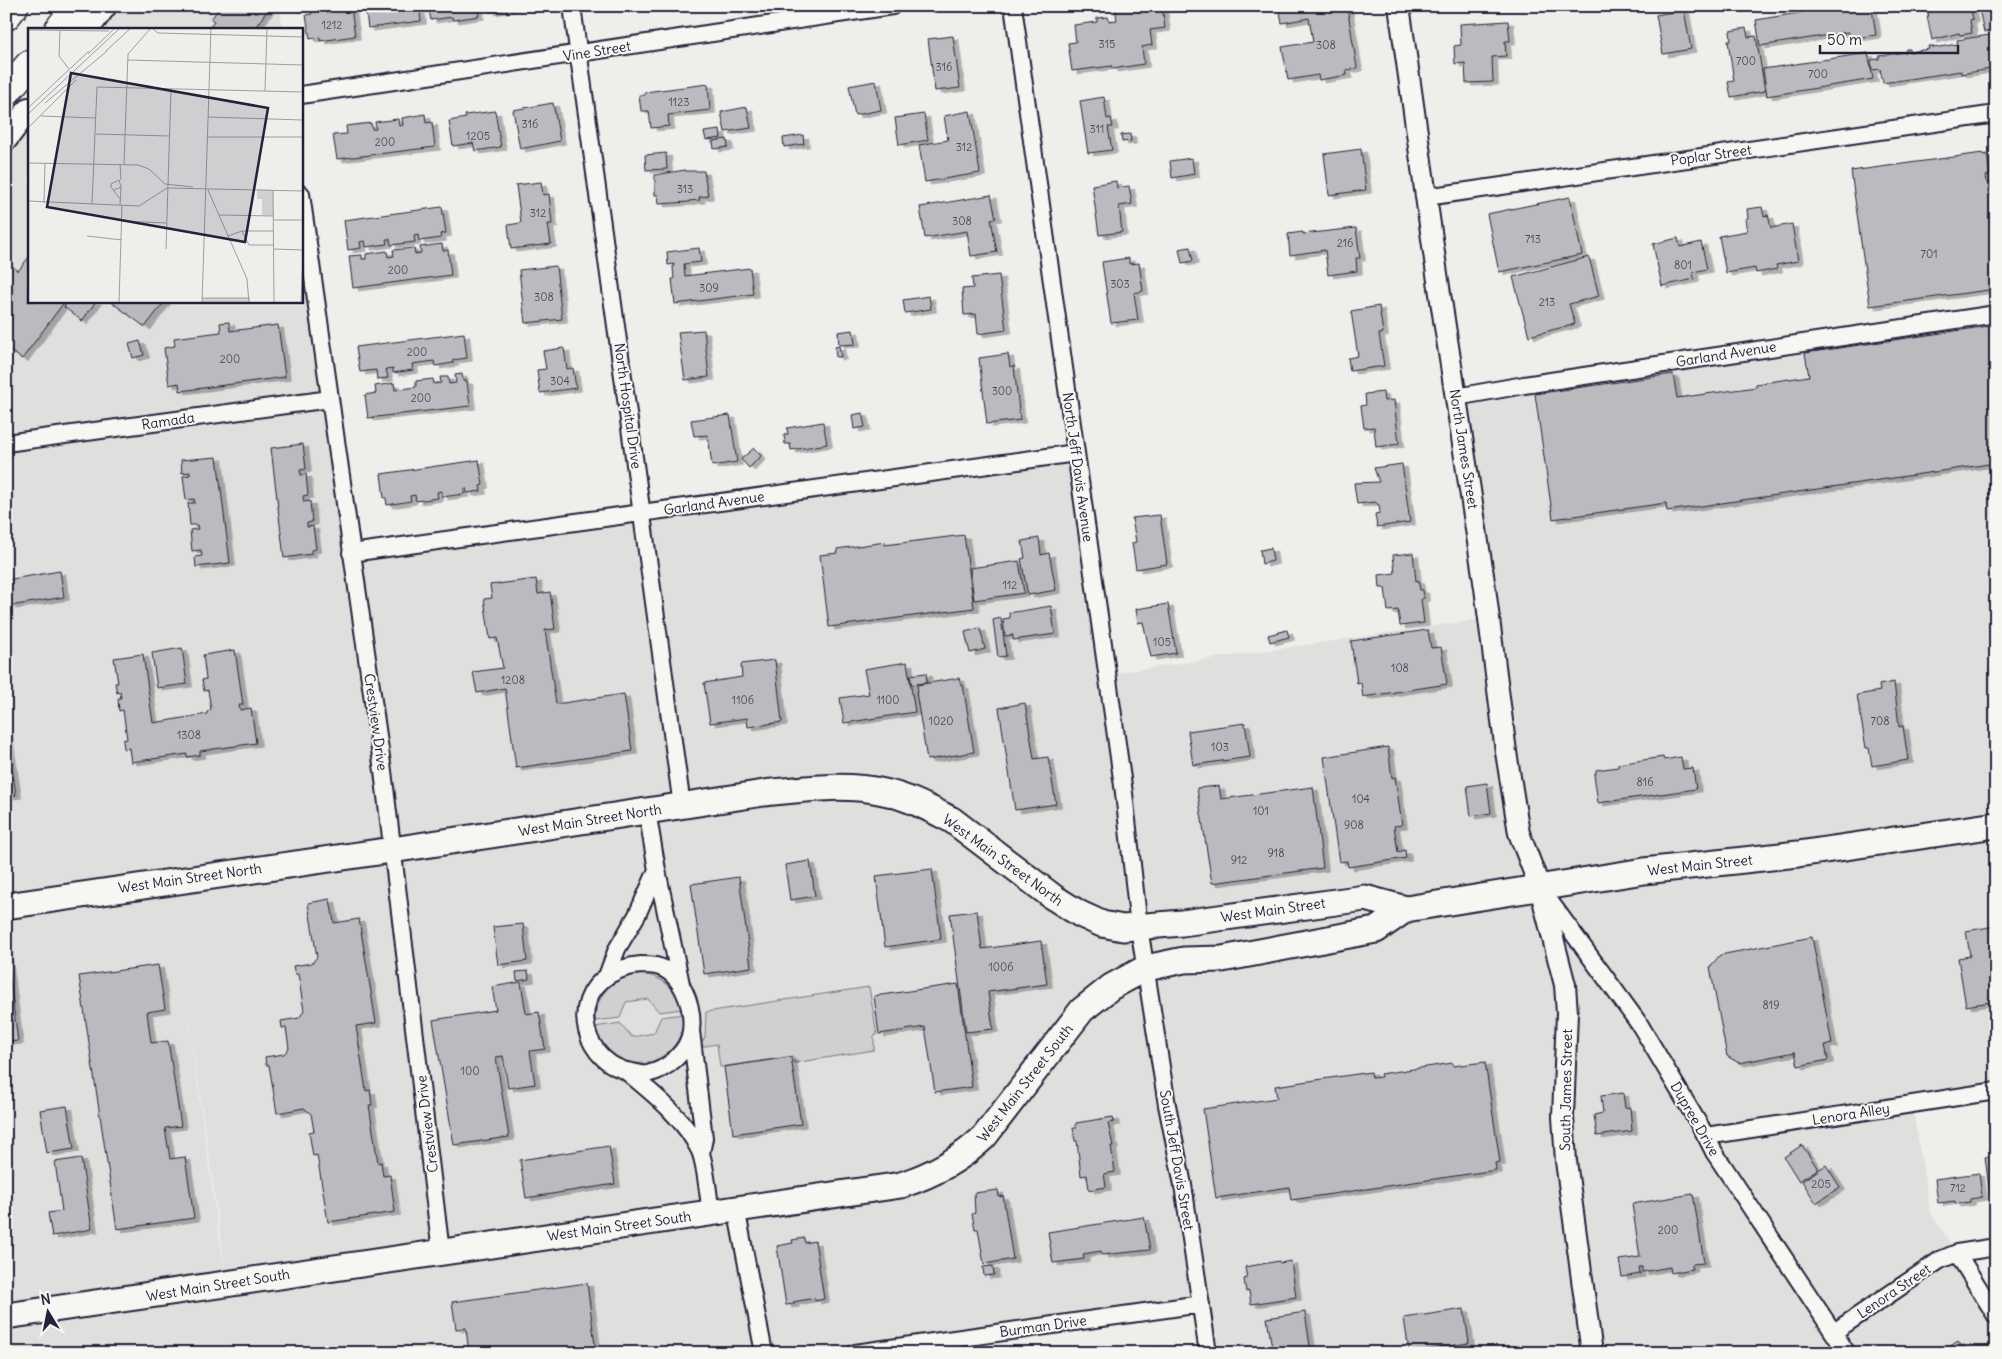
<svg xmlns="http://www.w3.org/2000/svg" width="2002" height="1359" font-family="Delius,sans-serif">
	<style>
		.built { fill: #dfdfde; fill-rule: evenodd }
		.green { fill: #d0d0d1; stroke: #797986 }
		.building { fill: #bbbbbf; stroke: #22223b; filter: url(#shadow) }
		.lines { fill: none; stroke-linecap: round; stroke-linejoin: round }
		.minor-casing { stroke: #22223b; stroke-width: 20 }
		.tertiary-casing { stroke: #22223b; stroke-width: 24 }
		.secondary-casing { stroke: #22223b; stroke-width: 26 }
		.primary-casing { stroke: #22223b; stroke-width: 29 }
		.motorway-casing { stroke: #22223b; stroke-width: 31 }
		.minor { stroke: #f6f6f2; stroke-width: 16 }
		.tertiary { stroke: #f6f6f2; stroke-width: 20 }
		.secondary { stroke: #f6f6f2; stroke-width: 22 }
		.primary { stroke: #f6f6f2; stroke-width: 25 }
		.motorway { stroke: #f6f6f2; stroke-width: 28 }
		.labels { text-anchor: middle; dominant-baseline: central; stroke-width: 4; stroke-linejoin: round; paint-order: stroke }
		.number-label { font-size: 11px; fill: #48485c }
		.street-label { font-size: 14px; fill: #22223b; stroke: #f6f6f2 }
		.inset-road { fill: none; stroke: #9c9ca5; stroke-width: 1 }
		.view { fill: #22223b; fill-opacity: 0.15; stroke: #22223b; stroke-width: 2.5 }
		.inset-edge { fill: none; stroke: #22223b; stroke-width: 2.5 }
	</style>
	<defs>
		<filter id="shadow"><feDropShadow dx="5.5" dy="3" stdDeviation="0" flood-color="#0004"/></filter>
	</defs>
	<rect width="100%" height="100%" fill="#eeeeeb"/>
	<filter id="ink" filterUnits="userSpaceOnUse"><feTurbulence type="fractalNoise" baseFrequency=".02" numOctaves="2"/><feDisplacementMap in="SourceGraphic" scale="10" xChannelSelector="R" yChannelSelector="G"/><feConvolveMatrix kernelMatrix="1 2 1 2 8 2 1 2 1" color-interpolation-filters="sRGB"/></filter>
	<g filter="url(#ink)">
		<path class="built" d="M105,6H280L282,29H88Z
			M29,109V301H301V194L352,553L1076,453L1108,674L1489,618L1456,397L1996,314V1091L1912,1104L1930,1211L1996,1316V1353H1208L1201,1305L855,1353H6V139ZM180,958V959L225,1267L218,1231Z"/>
		<path class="green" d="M643,974C663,978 677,988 683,1009L659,1012L648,999L626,1002L620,1018L595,1021C596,992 615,976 643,974Z
			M869,987L877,1035L874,1036V1050L794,1063L793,1056L720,1067L717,1044L699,1047L705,1037L706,1012Z
			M684,1014C685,1072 605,1082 595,1027L620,1023L632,1037L654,1033L661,1017Z"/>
		<path class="building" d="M221,6H266L269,8L254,29H209L214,21L211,19Z
			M293,6H306V8L293,9Z
			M365,6H419L421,21L368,28Z
			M428,6H477L479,16L453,20L452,17L431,20Z
			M489,6H524L490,12Z
			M1162,6L1165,28L1150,30L1152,45L1142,47L1144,64L1112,69V66L1072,71L1068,43L1076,42L1074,25L1097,22V18L1108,17L1109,21L1117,20L1115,7Z
			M1279,6H1347L1357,68L1346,70L1347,75L1319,80L1318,75L1288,80L1282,47L1313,42L1309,18L1282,23Z
			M1841,6H1851L1852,9L1869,6L1870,9H1872L1876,35L1849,39L1848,32L1760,46L1756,20Z
			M1926,6H1970L1969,11L1971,10L1973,19L1970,20L1972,33L1960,35L1959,33L1932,40L1927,16H1929L1928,13H1927Z
			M1981,6H1996V30L1984,32L1979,9L1981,8Z
			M351,8L355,36L320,41V37L310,39L306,15L312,14L311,11L320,9V12Z
			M1684,10L1691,49L1663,54L1656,15Z
			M1508,21L1510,41H1505L1506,56L1492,57L1493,82L1466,83L1465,63L1455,64L1454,46L1461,45L1460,24Z
			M1746,28L1748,37L1756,36L1765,91L1731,97L1728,82L1734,81L1728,41H1731L1730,31Z
			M1996,34V68L1961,74V71L1883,83L1880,69L1872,70L1871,60L1879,59V56L1906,52V49H1910V52L1929,49L1928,46H1933V48L1958,44L1957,40Z
			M953,36L960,88L935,91L928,39Z
			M1868,53L1873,79L1767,96L1763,69Z
			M876,81L881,110L855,115L849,86Z
			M708,84L710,110L668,115L669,126L651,128L649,111H641L639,95H645V92Z
			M1104,97L1107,119L1111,118L1113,127H1108L1112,150L1088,153L1080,101Z
			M553,103L560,141L520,149L513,110Z
			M747,107L751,128L725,132L721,112Z
			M495,111L501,147L475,151L473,143L453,146L449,121L466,118L465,115Z
			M970,111L980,173L925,182L919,145L948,140L944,116Z
			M425,114L426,123L432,122L435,147L337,159L333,135L347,134L346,126L371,123L372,129H376L375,122L398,119L399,126L403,125L402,118Z
			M924,114L928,140L899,145L895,118Z
			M720,130L721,138L706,140L704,132Z
			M1130,134L1131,141L1122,142L1121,135Z
			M803,135L804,144L784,147L783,138Z
			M727,139L728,147L714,149L713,141Z
			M1361,149L1366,190L1329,195L1324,154Z
			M666,153L667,169L646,170L645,155Z
			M1983,153V155L1987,154L1990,175L1986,176L1987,183L1991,182L1996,220V289L1870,306L1851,171Z
			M1192,158L1194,174L1172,178L1170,161Z
			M685,170V171H704L708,196L699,197L700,200L689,201V202L659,204L658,195H655V175Z
			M1116,181L1117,188L1129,186L1132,204L1119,206L1122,232L1099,235L1092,185Z
			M541,182L543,195L549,194L552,224H548L551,244L511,249L508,225L521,223L516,185Z
			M991,195L996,218L991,219L997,252L971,256L967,231L925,238L920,207Z
			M1570,197L1582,255L1499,272L1487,214Z
			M442,207L446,233L440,234L441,238L419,241L418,235L414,236L415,242L391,245L390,239H386L387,244L366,247L365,241L360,242L361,248L348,250L344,220Z
			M1762,207L1764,216L1768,215L1771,228L1792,224L1798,261L1776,265L1777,269L1756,273L1755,268L1726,273L1719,236L1747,231L1745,219L1748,218L1747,209Z
			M1356,228L1360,258H1356L1357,271L1328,275L1325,250L1290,255L1288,234L1303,232V234Z
			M1678,238L1680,247L1701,242L1707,269L1693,272L1694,279L1662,286L1653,244Z
			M442,244L443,251L448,250L451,275L353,288L349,256L362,255V259H366V254L387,251L388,257L394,256L393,250L414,248L415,254L421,253L420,247Z
			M1190,247L1193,261L1182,263L1179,249Z
			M699,248L701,262L684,264L685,276L750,268L753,294L675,304L672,279H674L673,267L674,264L668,265L667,252Z
			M29,257V301H65L22,359L6,348V262L18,271Z
			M1589,257L1599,296L1569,304L1575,324L1529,336L1513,277Z
			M1129,258V264L1139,263L1143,291L1134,293L1138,320L1111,323L1102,262Z
			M556,266L562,319L525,323L519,270Z
			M999,275L1006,330L978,334L976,314L964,315L962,289L973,288L972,278Z
			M929,296L931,309L905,313L903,300Z
			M68,301H96L82,321L64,307Z
			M110,301H165L145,327Z
			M1379,306L1383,333L1379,334L1384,366L1350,371L1348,358L1358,356L1351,311Z
			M229,322L230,331L278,325L285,377L180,391L179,383L169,385L164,348L175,346L174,338L221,332L220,323Z
			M1996,325V463L1667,511L1666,503L1553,519L1535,394L1673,374L1677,398L1756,387V384L1809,376L1805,353Z
			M704,330L709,377L685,380L678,332Z
			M853,330L855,344L839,345L838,332Z
			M464,333L467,358L453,360V363L435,366L434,361L412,364L413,370L393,373V368L386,369L388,378L377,379L376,370L360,372L356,347Z
			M140,341L144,355L133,358L129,344Z
			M839,346L841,357H836L835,347Z
			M564,348L567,369L573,368L576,388L540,393L537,370L546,369L543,351Z
			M1008,354L1010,367L1014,366L1020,420L987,424L979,358Z
			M462,374L463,381H467L470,406L368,418L365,395L376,393L375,386L394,383L395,390L416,387V381L433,379L434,384L441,383L440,377H448L449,384L456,383L455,375Z
			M1383,392L1384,401L1394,400L1399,444L1376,447L1374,427L1364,428L1361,406L1366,405L1365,394Z
			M862,413L865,427L854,429L852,415Z
			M730,415L737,462L712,466L708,435L694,436L691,420Z
			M823,422L827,444L791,450L790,444H785L784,435L788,434L787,428Z
			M303,444L306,469L300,470L301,475L306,474L308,495L303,496L304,502L310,501L312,522L307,523V527L313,526L316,549L311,550V554L284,558L271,448Z
			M754,448L761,456L749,468L741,459Z
			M217,457L230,563L196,567L195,557L202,556L201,550L192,551L190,530L198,529L197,525H190L188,503H195L194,499L186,500L183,476L190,475V472L182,473L181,460Z
			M479,460L483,485L480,486L481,491L467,493L466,488L464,489V494L442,497V491L437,492L438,498L416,501L415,495L410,496L411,501L387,505L386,498H384L381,474Z
			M1402,464L1410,522L1377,527L1375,514L1380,513L1379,505L1375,502L1357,504L1354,483L1379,482L1374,468Z
			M1160,515L1167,564L1136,569L1132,543L1136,542L1132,518Z
			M964,535L974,608L829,627L820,555L838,553L837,549L885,542V545Z
			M1039,538L1041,555L1049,553L1056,590L1028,595L1021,559L1025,558L1022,541Z
			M1271,548L1273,561L1262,564L1260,550Z
			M1413,553L1416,581L1418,580L1420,590H1423L1424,598L1421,599L1424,623L1400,626L1398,610L1388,611L1385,588H1380L1379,575L1395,573L1393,555Z
			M1019,561L1024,593L974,600L970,568Z
			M60,571L64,597L10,606L6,580Z
			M536,579L538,594L550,592L555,629L545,630L556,704L624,694L632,751L516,768L505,688L477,693L473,672L503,668L497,638L490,639L484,599L492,598L490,585Z
			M1168,604L1176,653L1151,657L1143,622L1138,623L1136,609Z
			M1051,606L1055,634L1013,640V635L1005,636L1003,619L1010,618L1009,613Z
			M1001,618L1006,656L998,657L993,620Z
			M980,628L985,649L970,653L965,632Z
			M1287,630L1289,637L1270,642L1268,635Z
			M1428,630L1431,648L1441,647L1447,684L1363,697L1361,682L1357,683L1351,641Z
			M182,648L187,684L157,688L152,653Z
			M235,650L243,705H239L240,710L251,708L256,743L200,751V755L187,757V754L131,762L129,748L124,749L123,740L127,739L123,710L119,711L118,698H121L120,692L117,693L115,683H118L114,658L143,654L153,723L207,714V712L211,709L208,690L204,691L202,680L206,679L203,655Z
			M775,660L782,722L748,727L747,718L710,723L704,683L742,677L741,664Z
			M907,662L915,712L844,723L840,698L869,694L864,669Z
			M926,673L927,682L912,685L910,675Z
			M959,678L961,686L963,685L974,752L927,760L916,692H918L917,685Z
			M1894,682L1899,727L1903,726L1908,760L1872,766L1869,748H1866L1857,695L1880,691L1879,685Z
			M1025,703L1034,759L1048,757L1056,804L1015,810L999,708Z
			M1245,723L1250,757L1193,765L1188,731Z
			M6,729L16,795L6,796Z
			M1388,747L1392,778L1395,777L1402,825L1394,826L1398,852L1405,850L1406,858L1348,867L1347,861L1339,862L1324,757Z
			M1663,757L1664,760L1681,757L1683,769L1693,768L1696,789L1598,803L1594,774H1596V770L1618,767V764Z
			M1487,783L1491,813L1471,816L1467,786Z
			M1219,786L1221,799L1313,787L1323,868L1212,883L1197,788Z
			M810,861L815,896L790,900L785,865Z
			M932,869L941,939L885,947L876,876Z
			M739,877L751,967L704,974L691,884Z
			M330,899L334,923L359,919L376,1023L356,1026L366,1091L370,1090L372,1105H369L378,1163L381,1162L383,1176L390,1175L395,1212L328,1222L317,1155L313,1156L309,1132L314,1131L311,1114L304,1108L277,1113L269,1065H266L265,1057L284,1054L289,1048L286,1028H282L281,1021L299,1018L304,1011L298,974H295L293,966L312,963L317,957L308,903Z
			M977,911L982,949L1041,941L1047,984L988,992L993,1029L966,1032L950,914Z
			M523,924L527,961L498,965L493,927Z
			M1996,926V1001L1966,1006L1958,958L1970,956L1966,931Z
			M1812,937L1832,1044L1825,1045L1828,1060L1798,1066L1795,1052L1739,1063L1727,1056L1710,967L1720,955Z
			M6,950L18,1041L6,1042Z
			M158,965L165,1009L147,1012L151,1043L168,1041L181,1126L165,1128L170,1159L185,1157L194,1218L117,1229L79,976Z
			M528,971L529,979L517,981L516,972Z
			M521,982L526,1014L539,1012L545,1049L530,1051L535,1084L508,1088L503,1056L496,1057L509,1137L454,1145L433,1020L496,1010L492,987Z
			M958,984L972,1087L935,1092L925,1027L879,1034L874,996Z
			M791,1057L801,1124L733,1134L724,1067Z
			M1485,1062L1500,1162L1495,1163L1496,1170L1291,1200L1289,1187L1216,1198L1203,1109L1277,1098L1275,1086L1371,1072L1372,1078L1381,1077L1380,1074L1453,1063V1066Z
			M1623,1093L1625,1108L1630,1107L1632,1131L1597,1136L1594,1115L1603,1113L1601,1096Z
			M67,1106L74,1149L47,1153L40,1110Z
			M1113,1117L1114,1122L1108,1123L1113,1146H1111L1115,1172L1104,1174L1106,1187L1089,1190L1087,1175L1081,1176L1077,1141H1075L1073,1128H1076V1123Z
			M1802,1145L1818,1169L1799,1181L1784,1157Z
			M609,1146L615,1184L526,1198L520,1160Z
			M1996,1155V1195L1990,1196L1985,1157Z
			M81,1158L92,1229L52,1236L48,1213L62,1211L55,1162Z
			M1826,1165L1840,1187L1816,1203L1802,1181Z
			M1979,1173L1982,1197L1970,1199V1202L1955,1204V1201L1938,1203L1935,1179Z
			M998,1190L999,1197L1003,1196L1013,1259L984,1264L978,1229H975L972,1214L975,1213L974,1193Z
			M1693,1194L1704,1263L1692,1264V1269L1671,1273L1670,1267L1642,1272V1267H1639L1640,1274L1622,1277L1619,1260L1640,1257L1632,1204Z
			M1144,1217L1150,1250L1102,1255L1101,1251L1083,1254L1084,1259L1053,1263L1048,1232Z
			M804,1238L805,1243L815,1241L824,1299L815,1301V1298L793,1302L794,1304L786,1305L777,1246L793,1243L792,1240Z
			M1279,1261L1280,1263L1291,1261L1296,1297L1251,1304L1249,1291L1246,1292L1244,1279L1247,1278L1245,1267Z
			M993,1266L994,1275L984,1276L983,1267Z
			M587,1283L596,1353H469L466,1328L456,1329L452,1302Z
			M1464,1309L1469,1343L1409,1352L1404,1318Z
			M1305,1312L1311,1353H1273L1267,1318Z
			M1958,1341L1966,1353H1940Z
			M1160,1347V1353H1128V1352Z"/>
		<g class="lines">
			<defs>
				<path id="minor" d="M572,6L682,806
					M1013,6L1124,793L1139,927L1167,1105L1183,1185L1208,1353
					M301,95L892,6
					M301,194L383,771L441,1252
					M1426,197L1996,114
					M1456,397L1524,385L1996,314
					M6,443L330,399
					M351,553L1076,453
					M647,811L657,870L681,984
					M1543,892L1640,1025L1706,1136L1714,1152L1847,1353
					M641,965C646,965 651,965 656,966C682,972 694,1007 691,1031C689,1051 667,1070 647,1074C643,1075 637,1073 632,1072C586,1065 566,1002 609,975C619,969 629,966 641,965Z
					M607,976L617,949L637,915L657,870
					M691,1031L704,1138L701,1153
					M627,1072C655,1095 684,1118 700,1151C706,1165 708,1196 711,1212
					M1706,1136L1996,1091
					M736,1208L764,1353
					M1957,1253L1996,1316
					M1834,1332L1940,1260L1957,1253L1996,1247
					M855,1353L1201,1304"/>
				<path id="tertiary" d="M1399,6L1437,274L1485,588L1506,752L1519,833L1540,888L1565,985L1567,1013L1563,1117L1566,1161L1592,1353"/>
				<path id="secondary" d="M88,29L105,6
					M6,139L29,109"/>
				<path id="primary" d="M6,906L392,850L764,793C804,789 844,783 884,792C908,797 930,809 952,820L1053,897L1080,914L1102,924L1123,928L1182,923L1365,898L1406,909L1644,871L1798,854L1996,825
					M6,1316L901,1185C932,1175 960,1160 984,1137L1082,1010L1111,987L1146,968L1184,960L1222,959L1376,930L1406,909"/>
				<path id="motorway" d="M6,16L14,6
					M59,29L77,6
					M6,92L29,65"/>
			</defs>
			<use href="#minor" class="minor-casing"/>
			<use href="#tertiary" class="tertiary-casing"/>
			<use href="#secondary" class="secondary-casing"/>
			<use href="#primary" class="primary-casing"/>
			<use href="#motorway" class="motorway-casing"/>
			<use href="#minor" class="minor"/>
			<use href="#tertiary" class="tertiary"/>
			<use href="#secondary" class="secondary"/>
			<use href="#primary" class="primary"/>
			<use href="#motorway" class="motorway"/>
		</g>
	</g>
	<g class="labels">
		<g class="number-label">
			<text x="332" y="25">1212</text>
			<text x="1107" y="44">315</text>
			<text x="1326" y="45">308</text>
			<text x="1746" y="61">700</text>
			<text x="944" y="67">316</text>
			<text x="1818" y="74">700</text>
			<text x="679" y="102">1123</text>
			<text x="530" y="124">316</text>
			<text x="1097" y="129">311</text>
			<text x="478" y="136">1205</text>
			<text x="385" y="142">200</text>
			<text x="964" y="147">312</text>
			<text x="685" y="189">313</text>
			<text x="538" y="213">312</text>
			<text x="962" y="221">308</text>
			<text x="1533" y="239">713</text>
			<text x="1345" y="243">216</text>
			<text x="1929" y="254">701</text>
			<text x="1683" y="265">801</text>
			<text x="398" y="270">200</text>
			<text x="1120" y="284">303</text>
			<text x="709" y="288">309</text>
			<text x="544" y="297">308</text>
			<text x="1547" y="302">213</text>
			<text x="417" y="352">200</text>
			<text x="230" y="359">200</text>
			<text x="560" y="381">304</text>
			<text x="1002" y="391">300</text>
			<text x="421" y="398">200</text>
			<text x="1010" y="585">112</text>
			<text x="1162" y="642">105</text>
			<text x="1400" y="668">108</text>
			<text x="513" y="680">1208</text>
			<text x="743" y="700">1106</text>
			<text x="888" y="700">1100</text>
			<text x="941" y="721">1020</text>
			<text x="1880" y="721">708</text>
			<text x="189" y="735">1308</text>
			<text x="1220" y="747">103</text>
			<text x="1645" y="782">816</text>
			<text x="1361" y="799">104</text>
			<text x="1261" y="811">101</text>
			<text x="1354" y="825">908</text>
			<text x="1276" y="853">918</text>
			<text x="1239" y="860">912</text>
			<text x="1001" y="967">1006</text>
			<text x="1771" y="1005">819</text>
			<text x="470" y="1071">100</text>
			<text x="1821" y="1184">205</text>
			<text x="1958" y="1188">712</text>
			<text x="1668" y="1230">200</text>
		</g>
		<g class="street-label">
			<text transform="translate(597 51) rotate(-9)">Vine Street</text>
			<text transform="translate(1711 155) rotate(-8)">Poplar Street</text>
			<text transform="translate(1726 354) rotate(-9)">Garland Avenue</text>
			<text transform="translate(628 406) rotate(82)">North Hospital Drive</text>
			<text transform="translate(168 421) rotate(-8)">Ramada</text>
			<text transform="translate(1464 449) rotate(81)">North James Street</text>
			<text transform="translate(1078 467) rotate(82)">North Jeff Davis Avenue</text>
			<text transform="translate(714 503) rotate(-8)">Garland Avenue</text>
			<text transform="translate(376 722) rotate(82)">Crestview Drive</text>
			<text transform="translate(590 820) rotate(-9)">West Main Street North</text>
			<text transform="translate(1003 860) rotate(36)">West Main Street North</text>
			<text transform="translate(1700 865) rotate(-6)">West Main Street</text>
			<text transform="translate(190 878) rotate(-8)">West Main Street North</text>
			<text transform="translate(1273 910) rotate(-8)">West Main Street</text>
			<text transform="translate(1025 1083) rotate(-52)">West Main Street South</text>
			<text transform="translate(1566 1090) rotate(-89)">South James Street</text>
			<text transform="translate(1851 1114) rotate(-9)">Lenora Alley</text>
			<text transform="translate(1695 1119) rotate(60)">Dupree Drive</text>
			<text transform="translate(427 1124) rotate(-97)">Crestview Drive</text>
			<text transform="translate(1177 1160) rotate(80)">South Jeff Davis Street</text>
			<text transform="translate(619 1226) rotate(-8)">West Main Street South</text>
			<text transform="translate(218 1285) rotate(-9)">West Main Street South</text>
			<text transform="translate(1894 1291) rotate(-34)">Lenora Street</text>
			<text transform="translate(1043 1326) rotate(-8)">Burman Drive</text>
		</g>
	</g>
	<g transform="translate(28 28)">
		<rect width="275" height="275" fill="#eeeeeb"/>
		<path d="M229,161L245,162L246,188L234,187V171H229ZM174,270H222L221,275H174Z" fill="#d0d0d1"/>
		<path class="inset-road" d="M124,0L130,5L275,9M0,2L81,3M32,2L31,28L41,41M78,23L103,0M60,26L87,0M100,32L275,37M237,63L239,0M17,75L79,23M0,80L61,23M0,86L92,0M13,88L68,90M180,89L275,92M0,100L48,52M68,106L141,108M179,109H275M0,135L110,137L121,141L137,156L165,159M92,136L93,152M96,136L100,26L123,0M86,162L93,159L91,152L83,156V159L92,171M180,162L219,251L221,275M245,162L246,275M0,173L111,178L139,160L275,163M16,175L17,135M64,176L69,59L275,64M92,177L93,159M191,187L246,188M246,192H275M94,193L138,195M214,203L221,217H246M59,208L94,212M200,208L214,203H245M138,221L143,61M246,221L275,222M174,270H222M91,275L94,177M174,275L183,0M273,275L275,229"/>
		<path class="view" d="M43,45L240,80L217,214L19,179Z"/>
		<rect width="275" height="275" class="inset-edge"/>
	</g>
	<rect width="2002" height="1359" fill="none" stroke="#f6f6f2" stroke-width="25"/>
	<rect x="12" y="12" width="1977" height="1334" fill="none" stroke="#22223b" stroke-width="2" filter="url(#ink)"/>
	<g transform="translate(48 1312) rotate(350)" stroke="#f6f6f2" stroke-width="4" paint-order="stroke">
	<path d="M0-4L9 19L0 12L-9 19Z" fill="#22223b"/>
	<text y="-8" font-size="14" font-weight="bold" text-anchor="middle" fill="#22223b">N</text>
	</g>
	<path d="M1820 45v8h138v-8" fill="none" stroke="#22223b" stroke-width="2.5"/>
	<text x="1827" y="45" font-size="15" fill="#22223b" stroke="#f6f6f2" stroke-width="4" paint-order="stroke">50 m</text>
</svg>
